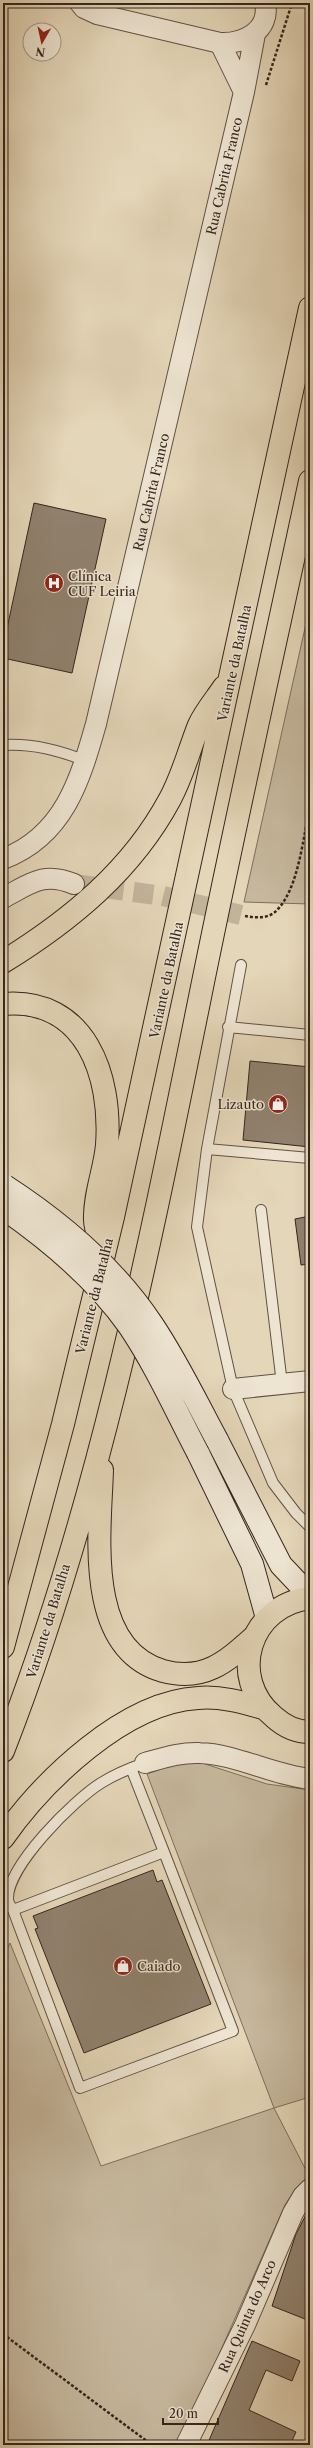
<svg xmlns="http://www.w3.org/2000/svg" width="313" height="2448" font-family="'Libre Caslon Text',serif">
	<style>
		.green { fill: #c6b89e; stroke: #7e6e5e }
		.building { fill: #90816e; stroke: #35251e }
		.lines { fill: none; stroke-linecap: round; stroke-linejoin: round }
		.minor-tunnel { stroke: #c1b399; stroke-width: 20; stroke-dasharray: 20 10; stroke-linecap: butt }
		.service-casing { stroke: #615144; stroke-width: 12 }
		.minor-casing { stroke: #615144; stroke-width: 22 }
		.secondary-casing { stroke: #35251e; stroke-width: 24 }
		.primary-casing { stroke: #35251e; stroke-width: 24 }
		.motorway-casing { stroke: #35251e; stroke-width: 24 }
		.path { stroke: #35251e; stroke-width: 2.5; stroke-dasharray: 3 2; stroke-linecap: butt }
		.service { stroke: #ede4d1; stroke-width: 10 }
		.minor { stroke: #ede4d1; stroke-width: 20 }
		.secondary { stroke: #ede4d1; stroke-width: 22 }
		.primary { stroke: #e4d6b8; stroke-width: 22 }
		.motorway { stroke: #e4d6b8; stroke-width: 22 }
		.secondary-bridge-casing { stroke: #35251e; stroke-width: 24; stroke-linecap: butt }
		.secondary-bridge { stroke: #ede4d1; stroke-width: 22 }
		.labels { text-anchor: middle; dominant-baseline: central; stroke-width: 3; stroke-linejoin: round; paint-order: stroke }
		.street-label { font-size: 13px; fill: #35251e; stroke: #ede4d1 }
		.poi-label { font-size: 13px; fill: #35251e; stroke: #ede4d1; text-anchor: start }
	</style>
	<rect width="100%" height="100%" fill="#e4d6b8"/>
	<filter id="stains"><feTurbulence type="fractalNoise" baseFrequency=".005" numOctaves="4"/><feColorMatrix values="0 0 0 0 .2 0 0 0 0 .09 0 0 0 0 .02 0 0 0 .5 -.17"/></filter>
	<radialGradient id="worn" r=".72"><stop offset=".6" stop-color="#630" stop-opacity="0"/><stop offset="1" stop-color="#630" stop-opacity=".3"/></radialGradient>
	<path class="green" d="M310,607V904L244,902L309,610Z
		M179,1763H202L267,1784L310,1790V2097L274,2108L309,2176L296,2188L285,2205L179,2445H3V1957L10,1943L101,2166L274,2108L147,1774Z"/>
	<path class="building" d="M34,503L106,519L72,673L3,658V647Z
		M250,1061L310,1067V1147L243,1140Z
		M310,1216V1264L301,1265L295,1219Z
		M153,1870L157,1882L162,1880L211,2004L84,2053L35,1929L38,1928L33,1916Z
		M310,2207V2321L272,2306L296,2234Z
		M252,2341L300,2361L292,2381L266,2370L249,2410L296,2432L290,2445L279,2440L276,2445H207Z"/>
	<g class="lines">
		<path class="minor-tunnel" d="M74,884L163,896L245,916"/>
		<defs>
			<path id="service" d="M3,745C32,743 59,750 86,761
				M241,965L207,1149L197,1227L233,1389L273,1483L296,1513L310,1527
				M228,1027L310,1035
				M207,1149L310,1158
				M261,1210L282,1384
				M131,1768L164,1852L13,1910C11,1907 8,1902 8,1899C7,1866 74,1800 101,1783C114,1775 130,1768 145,1763
				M13,1910L80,2088L233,2031L164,1852"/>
			<path id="minor" d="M80,3L84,8L97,14L220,43C243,44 271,31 265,3
				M220,43L244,92
				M3,859C64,836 80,780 96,724L244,92L255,34
				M3,898C30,884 43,871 74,884
				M233,1389L310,1381
				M145,1763C163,1758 181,1752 200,1753C235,1754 273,1775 310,1779
				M186,2445L245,2325L293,2213L303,2196L310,2189"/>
			<path id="secondary" d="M217,1440L281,1565L298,1583L310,1592
				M198,1453L252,1564L267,1618"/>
			<path id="primary" d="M310,1598C249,1605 227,1678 274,1717C284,1726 297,1732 310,1732"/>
			<path id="motorway" d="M3,962C71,920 132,870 170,799C183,775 189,750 199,725C205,712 216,699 224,687
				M3,1004C86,997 112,1076 107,1145C105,1169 94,1195 95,1220C95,1230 101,1242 104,1252
				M102,1470C100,1533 84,1648 163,1671C204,1682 226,1662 254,1637
				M3,1647L63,1424L113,1217L310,308
				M3,1751C97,1511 148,1254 199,1002C234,828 273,654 310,481
				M3,1838C43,1781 124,1702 198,1698C220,1696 242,1702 263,1708"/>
		</defs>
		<use href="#service" class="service-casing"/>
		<use href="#minor" class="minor-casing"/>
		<use href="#secondary" class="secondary-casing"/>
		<use href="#primary" class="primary-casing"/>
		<use href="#motorway" class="motorway-casing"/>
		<path class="path" d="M266,85L292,3
			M245,916C256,918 269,919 277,910C299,888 303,836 310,807
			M3,2334L152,2445"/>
		<use href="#service" class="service"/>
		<use href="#minor" class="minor"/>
		<use href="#secondary" class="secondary"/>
		<use href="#primary" class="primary"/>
		<use href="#motorway" class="motorway"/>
		<defs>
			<path id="secondary-bridge" d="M5,1186C62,1223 114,1267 152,1324C177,1361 196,1401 217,1440
				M3,1208C49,1240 96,1279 129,1326C156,1366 176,1411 198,1453"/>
		</defs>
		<use href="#secondary-bridge" class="secondary-bridge-casing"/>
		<use href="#secondary-bridge" class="secondary-bridge"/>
	</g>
	<defs>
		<symbol id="hospital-disc" viewBox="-11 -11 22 22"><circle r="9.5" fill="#8f2418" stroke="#ede4d1"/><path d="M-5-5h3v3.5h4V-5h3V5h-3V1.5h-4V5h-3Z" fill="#fff"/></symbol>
		<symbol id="shop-disc" viewBox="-11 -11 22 22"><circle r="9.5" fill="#8f2418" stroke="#ede4d1"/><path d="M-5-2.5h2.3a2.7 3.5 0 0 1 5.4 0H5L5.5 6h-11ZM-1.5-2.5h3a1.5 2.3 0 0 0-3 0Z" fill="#fff"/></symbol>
	</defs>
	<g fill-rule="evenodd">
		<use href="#hospital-disc" x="43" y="572" width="22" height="22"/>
		<use href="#shop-disc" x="267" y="1093" width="22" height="22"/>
		<use href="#shop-disc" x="112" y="1955" width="22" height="22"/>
	</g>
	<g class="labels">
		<g class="street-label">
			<text transform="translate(224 176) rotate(-77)">Rua Cabrita Franco</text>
			<text transform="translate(151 492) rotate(-77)">Rua Cabrita Franco</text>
			<text transform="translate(234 663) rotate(-78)">Variante da Batalha</text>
			<text transform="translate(166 980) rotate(-78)">Variante da Batalha</text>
			<text transform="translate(94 1296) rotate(-76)">Variante da Batalha</text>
			<text transform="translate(48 1621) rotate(-73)">Variante da Batalha</text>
			<text transform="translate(247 2316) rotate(-66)">Rua Quinta do Arco</text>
		</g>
		<g class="poi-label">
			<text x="68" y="576">Clínica<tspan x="68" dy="15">CUF Leiria</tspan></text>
			<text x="264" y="1104" text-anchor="end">Lizauto</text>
			<text x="137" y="1966">Caiado</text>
		</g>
	</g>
	<rect width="313" height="2448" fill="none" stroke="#e4d6b8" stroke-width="16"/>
	<rect x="4" y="4" width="305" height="2440" fill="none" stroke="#35251e" stroke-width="2"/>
	<rect x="8" y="8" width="297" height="2432" fill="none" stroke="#35251e"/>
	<g transform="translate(42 42) rotate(189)"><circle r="19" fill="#ede4d1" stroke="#a39889"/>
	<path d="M0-3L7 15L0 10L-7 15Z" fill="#8f2418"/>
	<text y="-6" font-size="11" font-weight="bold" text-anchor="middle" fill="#35251e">N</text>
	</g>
	<path d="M163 2418v6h55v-6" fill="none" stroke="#35251e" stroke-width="2"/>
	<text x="169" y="2418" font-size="12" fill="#35251e" stroke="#ede4d1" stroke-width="3" paint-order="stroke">20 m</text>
	<rect width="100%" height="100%" filter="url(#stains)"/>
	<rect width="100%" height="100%" fill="url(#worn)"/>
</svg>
